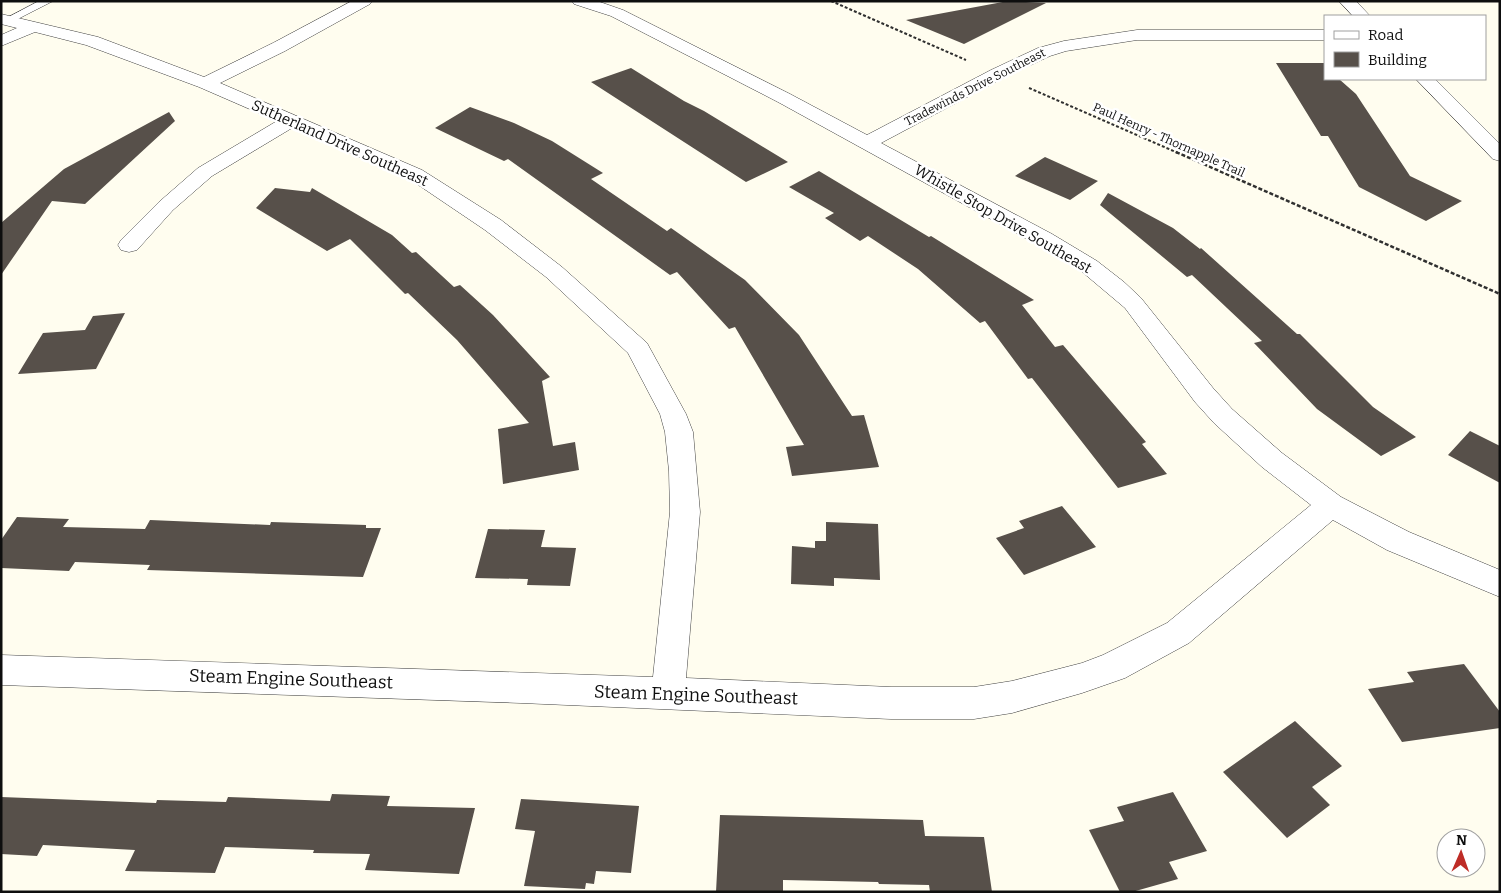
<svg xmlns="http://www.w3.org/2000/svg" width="1501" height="893" font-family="Bitter,serif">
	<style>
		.building { fill: #57504a }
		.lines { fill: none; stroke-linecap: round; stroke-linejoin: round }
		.service-casing { stroke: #414141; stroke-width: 1 }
		.minor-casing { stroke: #414141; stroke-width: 1 }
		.path-far1 { stroke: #303030; stroke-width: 2; stroke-dasharray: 3 2; stroke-linecap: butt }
		.path { stroke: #303030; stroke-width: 2.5; stroke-dasharray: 4 2; stroke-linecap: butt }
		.service { fill: #fff; fill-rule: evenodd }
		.minor { fill: #fff; fill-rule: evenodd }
		.labels { text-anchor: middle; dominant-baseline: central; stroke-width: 5; stroke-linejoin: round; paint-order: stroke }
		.far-street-label { font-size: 12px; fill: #0e0e0e; stroke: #fff }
		.street-label { font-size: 15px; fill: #0e0e0e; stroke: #fff }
		.near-street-label { font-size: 18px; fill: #0e0e0e; stroke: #fff }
	</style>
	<rect width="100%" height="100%" fill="#fffdef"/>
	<path class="building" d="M1008,1L1046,3L964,44L906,20Z
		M1276,63H1325V79H1339L1356,94L1410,176L1462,201L1426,221L1359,187L1328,136H1321Z
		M631,68L684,101L704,111L788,162L746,182L591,82Z
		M470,107L514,123L552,141L603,173L591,179L667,231L671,228L745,280L799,335L852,416L864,415L879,467L792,476L786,447L804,445L735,327L729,329L677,272L670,275L508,159L504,161L435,128Z
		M169,112L175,121L85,204L52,201L1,275V223L64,169Z
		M1045,157L1098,181L1070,200L1015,176Z
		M819,171L929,237L931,236L1034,300L1022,305L1055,347L1063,345L1146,442L1142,444L1167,474L1118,488L1032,378L1028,379L985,321L980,323L918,269L868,236L860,241L825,218L834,213L789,187Z
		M275,188L310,192L312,188L392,235L412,253L416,252L454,287L460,285L493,315L550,377L542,381L553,446L575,442L579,470L503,484L498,429L529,423L457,340L408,293L405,294L350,239L327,251L256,208Z
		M1108,193L1173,228L1200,249L1201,248L1297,334H1300L1373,407L1416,437L1381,456L1317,409L1254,343L1262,341L1192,275L1187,277L1100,205Z
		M125,313L96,369L18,374L43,333L85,330L93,316Z
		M1470,431L1500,446V483L1448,455Z
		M1062,506L1096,547L1024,575L996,538L1024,528L1019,521Z
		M17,517L69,519L63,527L145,529L150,520L270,525L271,522L366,525V528H381L363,577L147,570L150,565L75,562L69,571L1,568V540Z
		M826,522L878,524L880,580L834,578V586L791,584L792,546L815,548V541H826Z
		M488,529L545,530L541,547L576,548L570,586L527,585L528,579L475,578Z
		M1464,664L1500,712V728L1402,742L1368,689L1414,682L1407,672Z
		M1295,721L1342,766L1312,787L1330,805L1287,838L1223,772Z
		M1173,792L1207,851L1169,862L1178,879L1132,892H1120L1089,830L1124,821L1117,807Z
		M332,794L390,796L387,806L475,808L459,874L365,870L370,854L313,853L314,850L225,847L215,873L125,871L135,850L43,845L37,856L1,854V797L156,803L157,800L226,802L228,797L330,801Z
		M521,799L639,806L631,873L596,871L594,884L586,883L585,889L524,886L535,831L515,829Z
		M720,815L923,820L925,836L984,837L992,892H930L929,885L879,884L878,882L783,880V892H716Z"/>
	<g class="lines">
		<defs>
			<path id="service" d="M39,1H53L12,22L8,23L3,20Z"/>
			<path id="minor" d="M352,1H372L370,4L285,51L220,83L422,170L501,220L562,267L647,343L686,414L693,432L700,512L686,678L891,687H974L1012,681L1082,663L1103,655L1167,623L1311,505L1262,467L1214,423L1195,402L1125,308L1081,271L1036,244L778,102L611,16L574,4L572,1H597L623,10L790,94L867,135L991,70L1038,48L1064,41L1137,30H1325V40H1137L1066,51L1050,56L1003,78L881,143L1052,234L1097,261L1124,282L1141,298L1213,388L1232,409L1282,453L1341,497L1409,532L1500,570V597L1387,550L1333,520L1189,643L1125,678L1082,693L1012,713L974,719H891L521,703L1,685V655L653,677L670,512L669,471L665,432L660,414L628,353L546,277L485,230L408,178L292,128L212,176L173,210L137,250L129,252L121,250L118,245L121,240L159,202L198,168L277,121L199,87L86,45L35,32L1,46V35L17,28L1,24V14L98,37L204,77L273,43Z
				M1339,1H1356L1370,16H1353Z
				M1416,79H1435L1500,144V161L1493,159Z"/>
		</defs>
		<use href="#service" class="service-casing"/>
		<use href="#minor" class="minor-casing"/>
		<path class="path-far1" d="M831,1L966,60
			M1029,88L1178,153"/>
		<path class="path" d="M1176,152L1500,294"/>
		<use href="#service" class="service"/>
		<use href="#minor" class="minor"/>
	</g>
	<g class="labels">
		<g class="far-street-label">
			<text transform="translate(975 87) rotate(-27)">Tradewinds Drive Southeast</text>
			<text transform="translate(1169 140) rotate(24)">Paul Henry - Thornapple Trail</text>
		</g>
		<g class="street-label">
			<text transform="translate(340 143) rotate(24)">Sutherland Drive Southeast</text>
			<text transform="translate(1003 219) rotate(30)">Whistle Stop Drive Southeast</text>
		</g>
		<g class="near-street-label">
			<text transform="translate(291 679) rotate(2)">Steam Engine Southeast</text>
			<text transform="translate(696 695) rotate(2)">Steam Engine Southeast</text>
		</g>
	</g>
	<rect width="1501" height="893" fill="none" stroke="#0e0e0e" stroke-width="5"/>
	<rect x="1324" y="15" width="162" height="65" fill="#ffffff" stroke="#9f9f9f"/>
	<rect x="1334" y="31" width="25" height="8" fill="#ffffff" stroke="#9f9f9f"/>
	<text x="1368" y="40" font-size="15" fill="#0e0e0e">Road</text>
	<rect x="1334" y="52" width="25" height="15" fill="#57504a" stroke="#9f9f9f"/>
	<text x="1368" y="65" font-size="15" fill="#0e0e0e">Building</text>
	<g transform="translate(1461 853) rotate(2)"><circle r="24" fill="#ffffff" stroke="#9f9f9f"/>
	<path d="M0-4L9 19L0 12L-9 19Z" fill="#be2c26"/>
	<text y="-8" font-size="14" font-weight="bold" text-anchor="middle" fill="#0e0e0e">N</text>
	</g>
</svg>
